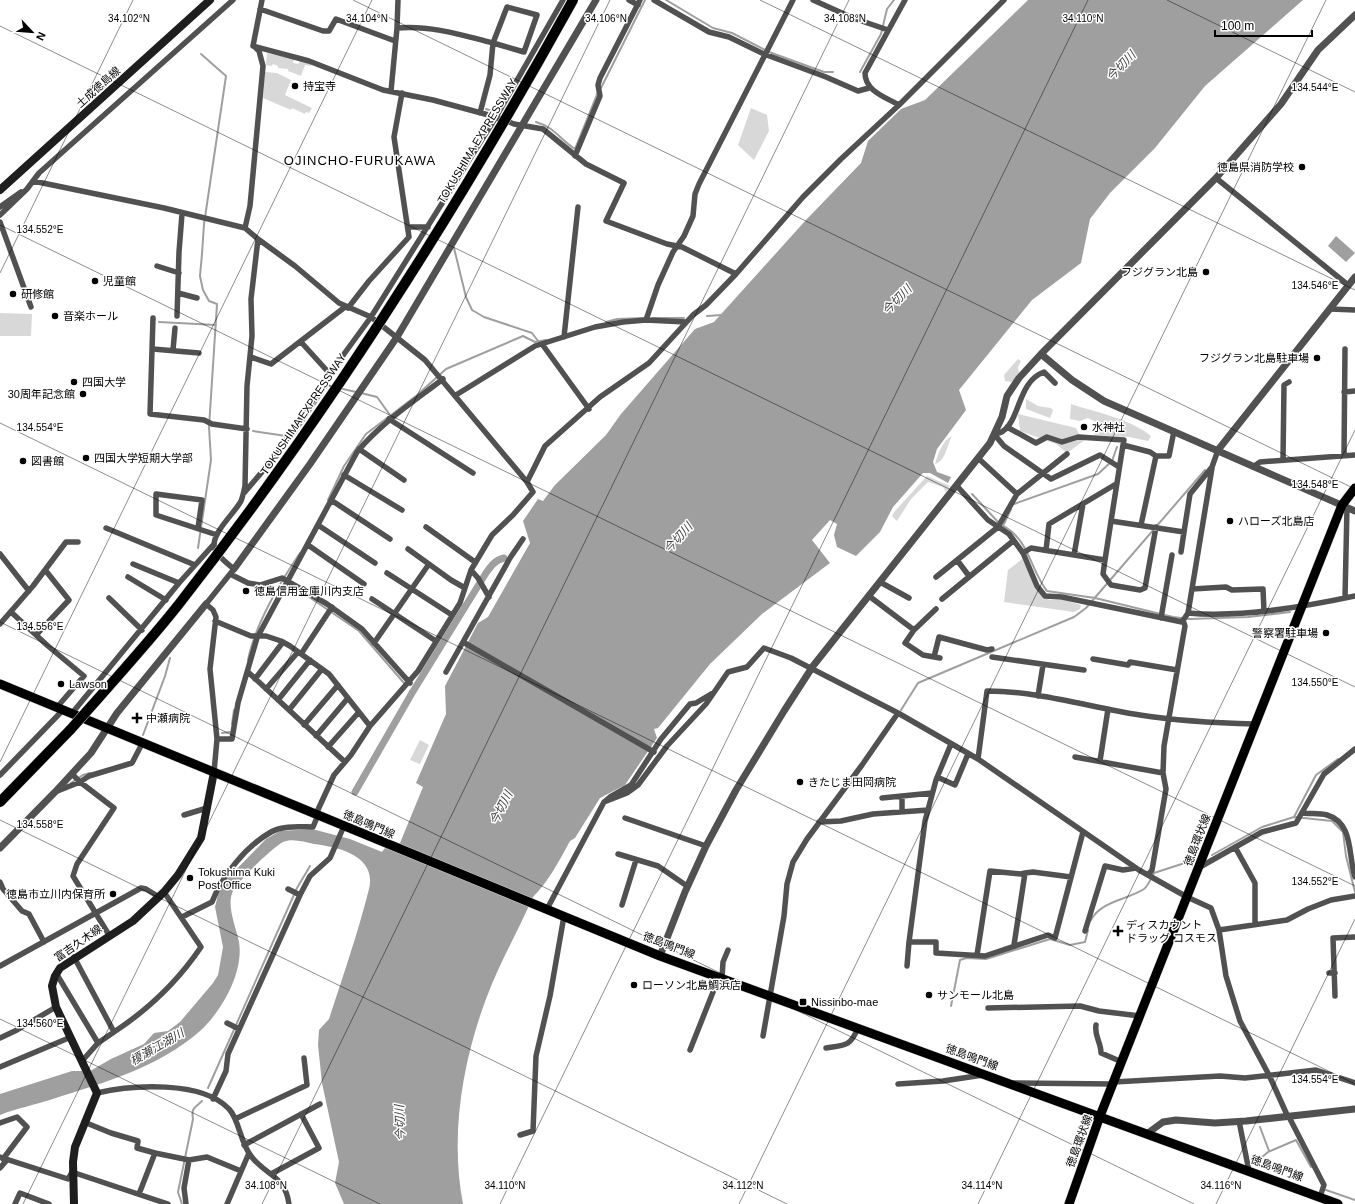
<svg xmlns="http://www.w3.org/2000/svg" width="1355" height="1204" font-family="Arial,'Noto Sans JP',sans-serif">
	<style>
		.green { fill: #d8d8d8 }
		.water { fill: #9f9f9f }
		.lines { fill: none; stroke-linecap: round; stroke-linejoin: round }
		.stream { stroke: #9f9f9f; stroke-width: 2 }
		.canal { stroke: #9f9f9f; stroke-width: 7 }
		.primary-casing { stroke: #dbdbdb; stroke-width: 10 }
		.motorway-casing { stroke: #dbdbdb; stroke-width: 11 }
		.minor { stroke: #515151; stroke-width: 5.5 }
		.tertiary { stroke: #515151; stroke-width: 7 }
		.secondary { stroke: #1e1e1e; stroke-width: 8 }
		.primary { stroke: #000; stroke-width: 9 }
		.motorway { stroke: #000; stroke-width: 10 }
		.motorway-bridge-casing { stroke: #dbdbdb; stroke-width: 11; stroke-linecap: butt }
		.motorway-bridge { stroke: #000; stroke-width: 10 }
		.ticks { fill: none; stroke: #000; stroke-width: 1; stroke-opacity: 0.45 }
		.poi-dot { fill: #000; stroke: #fff; stroke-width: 1.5 }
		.labels { text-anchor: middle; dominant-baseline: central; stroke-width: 3; stroke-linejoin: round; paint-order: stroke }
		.poi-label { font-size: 11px; fill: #000; stroke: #fff; text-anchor: start }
		.street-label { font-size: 11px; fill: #000; stroke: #fff }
		.water-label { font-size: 12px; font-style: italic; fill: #404040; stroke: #fff }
		.quarter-label { font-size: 13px; letter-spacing: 1px; fill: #000; stroke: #fff }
		.ticks-label { font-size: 10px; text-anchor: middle; fill: #000; stroke: #fff; stroke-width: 3; stroke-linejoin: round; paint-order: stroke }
	</style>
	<rect width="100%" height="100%" fill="#fff"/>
	<path class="green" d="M267,53L294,59L293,63L298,64L300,61L311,64V66L305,65L301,76L288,71V69L278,68V66L273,64L272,66L266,65Z
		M265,72L277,73L291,80L285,95L312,108L309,113L306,112L305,114L292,108L291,110L263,98Z
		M751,108L767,115L769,131L754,160L738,145Z
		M0,313L32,314L31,336H0Z
		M1018,359L1021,361L1018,367L1019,373L1012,382L1005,381L1004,375Z
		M1026,399L1038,406L1051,408L1053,410L1050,418L1026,409Z
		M1071,404C1098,413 1129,418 1151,436L1148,441L1129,437L1095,435L1094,433L1099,434L1102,425L1088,418L1080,421L1070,419Z
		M1018,414L1076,428L1079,434L1089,437L1067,453L1056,444L1020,431Z
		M952,436C947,445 946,461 935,464C938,454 942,441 952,436Z
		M927,476L950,486L946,492L943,487L928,482L911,499L897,521L892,516L895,511Z
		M1022,559L1043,597L1050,600H1064L1081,605L1080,609L1074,612L1004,602L1008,570Z
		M420,740L429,745L420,764L410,760Z"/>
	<path class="water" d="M1028,0H1303L1205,86L1155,148L1110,193L1090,219L1081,263L1032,300L959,390L966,410L937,449L933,462L937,472L951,477L948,483L930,473H923L893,507L880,532L856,556L837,547L834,535L837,524L830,520L812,540L830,563L762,614L710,664L658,728L654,729L657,738L625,785L600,798L575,838L570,841C559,861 549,881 533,897C518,931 499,964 486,999C462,1063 450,1137 463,1204H344L335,1183L339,1162L322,1083L318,1045L319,1030L329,1019C343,976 358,933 369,889C377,856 339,847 314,844C304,842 292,838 283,842C273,847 238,881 233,891C226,905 236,927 239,942C244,972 222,1011 200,1031C158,1068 105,1082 53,1099C35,1105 17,1108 0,1115V1094L72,1071H82L85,1074L111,1059L144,1044L154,1033L168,1031L180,1022L213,983L218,975L223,947L215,907L218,895L224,882L266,839L280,831L312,829L350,839L382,852L385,848L400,843L423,787L416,783L446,714L445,686L478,623L488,617L530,543L523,521L538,499L543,501L555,485L606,435L621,414L695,329L714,322L806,220L861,163L868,141L901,109L925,100Z
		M1336,236L1355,253L1346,262L1328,246Z"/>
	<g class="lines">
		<path class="stream" d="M666,0L713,28L732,33L769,52L824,72H833
			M860,72L881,34L887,9L894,0
			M601,88L645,0
			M486,109L492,111
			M536,122C556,128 559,139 575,149L598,92
			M454,248L466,297L472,310L484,317L532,333L538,341
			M707,316L722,315
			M652,318H684
			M159,322L216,325
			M606,322L617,319L644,318
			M339,388L356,392
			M361,393L377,397L390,415
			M253,431L293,437L328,385L333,387
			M972,494L999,523
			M328,500L344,466L366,434L416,396L446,369L523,336L535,342L546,340
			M1014,504L1098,474L1112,461L1117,447
			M1011,509L1003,526C1030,540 1030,570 1047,591L1095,598L1173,617L1190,619L1248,617L1290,612
			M198,548L211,460L209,427L217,304L209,301L203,290L200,276L202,254L204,224L226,76L201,54
			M309,597L359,631L404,683
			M248,660C255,625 280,582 300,553
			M410,691L412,693
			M901,710L918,683L1074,617L1086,608L1205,470
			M232,724L234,710
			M222,733L231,732
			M143,735L165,676L170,658
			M71,783L83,775L90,773
			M1294,817L1332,821L1343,832L1346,856L1355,892
			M1212,855L1262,827L1294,817L1316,775L1338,759
			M1091,920C1101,901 1127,900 1144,889C1148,886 1151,878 1154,873L1191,861
			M951,1006L960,960L966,958L986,959L1050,939L1070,945L1085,942L1088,930
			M208,1088L297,888L310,866
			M1260,1127L1269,1151
			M1254,1164L1268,1152L1296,1140L1311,1167
			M1326,1190L1355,1200
			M182,1204L178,1192L193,1119C191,1107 195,1108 202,1101"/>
		<path class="canal" d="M355,792L412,693L486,573C491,566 495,560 504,558"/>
		<defs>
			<path id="primary" d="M0,684L660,956L1338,1204
				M1069,1204L1100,1116L1342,505L1355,488"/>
			<path id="motorway" d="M0,802L71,729"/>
		</defs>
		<use href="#primary" class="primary-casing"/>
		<use href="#motorway" class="motorway-casing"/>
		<path class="minor" d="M629,0L638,5
			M654,0L709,32L729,37L764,54L826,77L858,91L869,88
			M813,0L853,18L888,30
			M260,9L323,31H329L336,19L395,41
			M397,28C430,25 462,35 493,43L507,7L537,15L524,52L493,43L490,75L480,113
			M253,46L309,61L383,90L433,100L496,117L514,124L543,129L586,164L624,183L606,221L667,244L682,247L736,274
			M253,46L262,0
			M391,91L397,28L398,0
			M899,105C885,97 865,91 865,73L905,0
			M575,156L600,96L598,85L600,78L640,0
			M1216,178L1348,285
			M33,181L164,208L245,228L258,239
			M0,207L21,192
			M0,215L27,189L39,173L233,0
			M0,222L31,307
			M409,227H428
			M245,228L250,206L263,66L259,51L254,46
			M157,266L179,273
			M178,293L197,298
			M348,308L369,281L409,237L394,137L402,93
			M1330,309L1355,310
			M177,316L179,252L182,214
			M153,318L150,414L204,420L212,424L247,429
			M646,320L658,285L673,252L684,236L693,216L695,194L699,184L793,0
			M564,337L578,207
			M301,342L330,374
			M542,344L589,409
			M153,349L199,353
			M173,350L175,328
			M251,357L271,364L345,307
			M1055,383L1044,372C1018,381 1020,420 1003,431C1001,433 997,433 994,434L1004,446L1051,479L1100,455L1119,467
			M1344,392L1355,391
			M456,395L535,346L595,327L623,322L646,320L686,322
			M389,419L473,473
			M1007,427L1036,443L1047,437L1062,442L1078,437L1124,440L1123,445
			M359,449L404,480
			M1344,455L1345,349
			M978,458L1017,494L1067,454
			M1283,460L1284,385L1289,382
			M1253,467L1260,462L1355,455
			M344,475L402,510
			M957,486L988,520L1009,534L1023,553L1037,586L1045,596L1062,597L1182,622L1188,613C1240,618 1304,607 1355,596
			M244,493L274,458L344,354L371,317L496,117L563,0
			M331,500L390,539
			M1111,521L1123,445L1150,452L1156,456H1169L1174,431
			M318,525L375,563
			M1141,525L1156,456
			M426,527L475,562
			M106,528L195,565
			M198,528L202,500L156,494V515L217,535
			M523,539L510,558L463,642L654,752
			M308,545L364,584
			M408,549L451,580L465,588
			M1046,550L1049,524L1116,484
			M1181,552L1184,532
			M1023,553L1031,548L1105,560L1111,521L1184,532L1190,494L1212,467L1218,450
			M0,554L29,591
			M1074,555L1083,504
			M957,560L969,576
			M1105,560L1103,574L1111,585L1140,590L1145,588L1156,527
			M133,564L179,583
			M471,570L478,578L489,597
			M387,573L452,615
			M230,574L248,583L260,585L282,578L327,604L362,629L410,683
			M128,577L166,600
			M936,577L998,527L1017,494
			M880,582L909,598
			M1192,589L1226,587L1232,590L1263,589L1264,611
			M869,596L914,630L905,643L923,655L940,658
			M109,598L142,630
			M1345,598L1347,507
			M372,599L436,641
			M942,599L1013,541
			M11,612L48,646L84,676L58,706
			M1188,613L1212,468
			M1161,618L1172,555
			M215,621L251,636H266L281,641L290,646L329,674L370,726
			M0,624L33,586L66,542H78
			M914,630L936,609
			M36,635L69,600L46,571
			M374,643L429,564
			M301,654L332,607
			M934,657L939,637L987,650L992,649
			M992,657L1084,670
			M1093,659L1128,665L1130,662L1177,670
			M248,672L345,762
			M446,672L463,642
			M255,679L283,642
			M266,689L298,652
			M1038,696L1043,665
			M278,700L310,660
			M289,710L322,669
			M73,712L179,583L214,544
			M304,725L338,685
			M316,736L348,698
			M217,739H232L238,703L257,638L357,452C381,423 413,402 443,379
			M328,747L359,712
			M1075,757L1163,773
			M978,759L987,691C1038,691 1089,707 1140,715C1178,721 1216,723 1255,724
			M1100,761L1108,709
			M214,772L217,739L210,669L216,617L213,610L206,604L234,569C227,563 218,557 215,549C209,535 235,513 241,501C243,496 244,491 245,486L247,386L252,336L251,299L258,239L295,266L339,303L371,317L425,360L527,482L545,446L600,397L649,363L693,315L706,305L736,274L803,197L841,159L899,105L1004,0
			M72,774L80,782L89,776L132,763L143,742
			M0,775L64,709
			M937,777L955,785L968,754
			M55,792L80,782L114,808L77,864L73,876L109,935
			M902,796V812
			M882,798L932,793
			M604,802L627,793L638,785L667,746L706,704L728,672L747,667L764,648L791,658L898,713L978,759L1139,870L1187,897L1211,908L1219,930L1226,976L1240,1021L1269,1075L1288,1117
			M1302,813C1310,814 1320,813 1327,815C1354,823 1348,856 1355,877
			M316,814L334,775L351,755L370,726L418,671L460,603L471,570L492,535L513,515L533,492L527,482
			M184,815L207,808
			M625,818L706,846
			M819,822L841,821L873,814L928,810
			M1235,847L1255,883V924
			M618,854L658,866L687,886
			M1200,867L1262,832L1296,823L1324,774L1355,749
			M1025,873L1033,872L1071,877
			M1148,875L1152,870L1166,789L1163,773L1164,746L1185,626L1183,620
			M0,882L3,889L22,911L29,914L44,942
			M288,889L300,895
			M622,905L636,860
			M547,909L604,802L610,797L631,785L661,739L690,704L696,703L711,694
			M182,917L212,902C222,876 246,846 271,832C283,825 300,827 313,827L318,815
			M1219,930L1287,920L1308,909L1331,900L1355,896
			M1085,931L1105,866L1123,870L1136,868
			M909,942H936V953L985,956L1048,935L1055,938L1083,832
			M977,955L990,871L1021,874L1025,873L1014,945
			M74,957L114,1032L98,1043L82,1061
			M0,966L141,888L146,889L159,897
			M907,966L909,942L925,821L936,780L951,744
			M56,973L98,1043
			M1329,973H1335
			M722,978L723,962L728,950
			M1335,996L1333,938L1355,937
			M988,1008L1080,1006L1099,1011L1140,1016
			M227,1023L239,1029
			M1096,1025C1094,1036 1101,1042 1101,1053L1122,1062
			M114,1032C149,1009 178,981 201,947L164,892
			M763,1036L784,916L787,884L793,862L807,839L862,765L898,713
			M0,1038L17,1030L56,1007
			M826,1048C845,1045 850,1047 858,1028
			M690,1050L719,977
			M0,1067L71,1037
			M1114,1082L1220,1076L1245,1078L1316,1070L1355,1083
			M1013,1083L1113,1084
			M898,1084L943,1081L983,1075
			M97,1093C131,1085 202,1080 229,1109C239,1119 240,1142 251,1156C266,1176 285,1175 289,1204
			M213,1099L226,1071L228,1054L300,895L310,876L330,858L344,826
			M1289,1117L1324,1185L1320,1197
			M235,1119L307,1085L304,1058
			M1239,1121L1249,1171
			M84,1122L111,1133L138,1141L137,1148L155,1153
			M0,1123L17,1117L27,1127L3,1159
			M520,1135L533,1131L536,1056L550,996L564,916
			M244,1145L320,1104
			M0,1157L68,1179L72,1172L168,1204
			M0,1168L7,1160
			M271,1174L319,1148L301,1114
			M139,1194L155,1153L189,1160L207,1157L241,1171
			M15,1204L20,1193L49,1204
			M186,1204L184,1188L189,1160
			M227,1204L249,1153"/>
		<path class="tertiary" d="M1041,354L1072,380L1104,401L1355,511
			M1218,450L1355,277
			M234,569L310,464L397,337L596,0
			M0,848L55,792L91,753L117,713L206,604
			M660,956L685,892L706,846L736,790L784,711L813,666L990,443L1002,417L1007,396L1019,378L1041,354L1216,178L1281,104L1318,50L1355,15
			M1148,1133L1163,1122L1176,1120L1215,1123L1246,1121L1355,1109"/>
		<path class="secondary" d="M0,190L210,0
			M74,1204L73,1162L75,1147L97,1093L56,1007L52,986L55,976L60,968L133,921L164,892L178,875L201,838L214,772"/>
		<use href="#primary" class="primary"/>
		<use href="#motorway" class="motorway"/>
		<defs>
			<path id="motorway-bridge" d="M71,729C107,688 145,647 179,604C327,415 457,210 573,0"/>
		</defs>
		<use href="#motorway-bridge" class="motorway-bridge-casing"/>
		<use href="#motorway-bridge" class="motorway-bridge"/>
	</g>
	<path class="ticks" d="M353,0L1355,489M760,0L1355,290M1167,0L1355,92M0,26L1355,687M0,225L1355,886M0,273L133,0M0,423L1355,1084M0,622L1194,1204M0,762L372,0M0,820L787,1204M0,1019L380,1204M23,1204L610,0M262,1204L849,0M500,1204L1088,0M739,1204L1326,0M978,1204L1355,430M1216,1204L1355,919"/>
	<g class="poi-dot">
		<circle cx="295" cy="86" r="4"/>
		<circle cx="1302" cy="167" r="4"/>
		<circle cx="1206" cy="272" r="4"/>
		<circle cx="95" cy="281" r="4"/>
		<circle cx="13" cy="294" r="4"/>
		<circle cx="55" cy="316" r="4"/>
		<circle cx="1317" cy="358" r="4"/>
		<circle cx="74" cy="382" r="4"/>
		<circle cx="83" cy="394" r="4"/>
		<circle cx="1084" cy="427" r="4"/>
		<circle cx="86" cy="458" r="4"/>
		<circle cx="23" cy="461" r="4"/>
		<circle cx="1230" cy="521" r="4"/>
		<circle cx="246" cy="591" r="4"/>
		<circle cx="1326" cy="633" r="4"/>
		<circle cx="61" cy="684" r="4"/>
		<path d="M135 712h4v4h4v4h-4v4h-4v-4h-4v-4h4z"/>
		<circle cx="800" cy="782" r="4"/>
		<circle cx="190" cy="878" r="4"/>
		<circle cx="113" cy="894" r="4"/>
		<path d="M1116 925h4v4h4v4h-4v4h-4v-4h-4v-4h4z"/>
		<circle cx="634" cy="985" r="4"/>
		<circle cx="929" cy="995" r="4"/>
		<rect x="799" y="998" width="8" height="8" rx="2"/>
	</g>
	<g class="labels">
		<g class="poi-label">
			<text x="303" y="86">持宝寺</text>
			<text x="1294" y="167" text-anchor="end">徳島県消防学校</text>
			<text x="1198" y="272" text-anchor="end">フジグラン北島</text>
			<text x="103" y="281">児童館</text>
			<text x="21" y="294">研修館</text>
			<text x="63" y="316">音楽ホール</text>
			<text x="1309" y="358" text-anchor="end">フジグラン北島駐車場</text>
			<text x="82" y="382">四国大学</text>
			<text x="75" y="394" text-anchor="end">30周年記念館</text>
			<text x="1092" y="427">水神社</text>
			<text x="94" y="458">四国大学短期大学部</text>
			<text x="31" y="461">図書館</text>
			<text x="1238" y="521">ハローズ北島店</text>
			<text x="254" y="591">徳島信用金庫川内支店</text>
			<text x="1318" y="633" text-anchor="end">警察署駐車場</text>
			<text x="69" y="684">Lawson</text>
			<text x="146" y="718">中瀬病院</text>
			<text x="808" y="782">きたじま田岡病院</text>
			<text x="198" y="872">Tokushima Kuki<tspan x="198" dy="13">Post Office</tspan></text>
			<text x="105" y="894" text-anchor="end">徳島市立川内保育所</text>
			<text x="1126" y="925">ディスカウント<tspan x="1126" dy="13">ドラッグ コスモス</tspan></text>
			<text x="642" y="985">ローソン北島鯛浜店</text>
			<text x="937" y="995">サンモール北島</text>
			<text x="811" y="1002">Nissinbo-mae</text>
		</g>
		<g class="street-label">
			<text transform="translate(98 87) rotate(-42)">土成徳島線</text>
			<text transform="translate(477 141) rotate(-59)">TOKUSHIMA EXPRESSWAY</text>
			<text transform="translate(303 414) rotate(-56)">TOKUSHIMA EXPRESSWAY</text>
			<text transform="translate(369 824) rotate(23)">徳島鳴門線</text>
			<text transform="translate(1197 840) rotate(-69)">徳島環状線</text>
			<text transform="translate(78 943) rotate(-35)">富吉久木線</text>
			<text transform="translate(669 945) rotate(21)">徳島鳴門線</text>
			<text transform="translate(972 1057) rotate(20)">徳島鳴門線</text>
			<text transform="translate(1079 1141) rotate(-70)">徳島環状線</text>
			<text transform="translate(1277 1168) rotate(20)">徳島鳴門線</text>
		</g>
		<g class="water-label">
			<text transform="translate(1121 66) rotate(-46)">今切川</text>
			<text transform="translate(897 300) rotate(-46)">今切川</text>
			<text transform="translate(678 538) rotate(-48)">今切川</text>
			<text transform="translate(501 808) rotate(-63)">今切川</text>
			<text transform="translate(157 1047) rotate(-30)">榎瀬江湖川</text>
			<text transform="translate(400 1123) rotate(-92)">今切川</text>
		</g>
		<g class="quarter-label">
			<text x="360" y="160">OJINCHO-FURUKAWA</text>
		</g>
	</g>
	<g class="ticks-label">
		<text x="129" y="22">34.102°N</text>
		<text x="367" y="22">34.104°N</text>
		<text x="606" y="22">34.106°N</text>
		<text x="845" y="22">34.108°N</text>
		<text x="1083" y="22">34.110°N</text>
		<text x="1315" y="91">134.544°E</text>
		<text x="40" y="233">134.552°E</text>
		<text x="1315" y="289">134.546°E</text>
		<text x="40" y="431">134.554°E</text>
		<text x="1315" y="488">134.548°E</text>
		<text x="40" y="630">134.556°E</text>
		<text x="1315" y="686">134.550°E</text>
		<text x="40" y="828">134.558°E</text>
		<text x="1315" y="885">134.552°E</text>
		<text x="40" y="1027">134.560°E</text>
		<text x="1315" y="1083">134.554°E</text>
		<text x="266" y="1189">34.108°N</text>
		<text x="505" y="1189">34.110°N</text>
		<text x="743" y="1189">34.112°N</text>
		<text x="982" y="1189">34.114°N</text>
		<text x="1221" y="1189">34.116°N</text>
	</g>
	<g transform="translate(32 32) rotate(116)" stroke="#ffffff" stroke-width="3" paint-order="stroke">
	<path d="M0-3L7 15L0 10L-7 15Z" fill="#000000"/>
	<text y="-6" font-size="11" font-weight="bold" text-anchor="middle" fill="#000000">N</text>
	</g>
	<path d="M1215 30v6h97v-6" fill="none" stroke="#000000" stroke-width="2"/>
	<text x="1221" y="30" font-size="12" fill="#000000" stroke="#ffffff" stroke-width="3" paint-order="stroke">100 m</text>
</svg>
